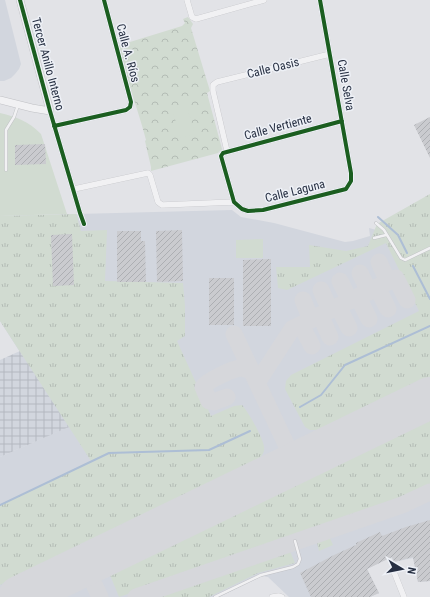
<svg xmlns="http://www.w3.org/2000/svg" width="430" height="597" font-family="'Roboto Condensed',sans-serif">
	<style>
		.built { fill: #d2d6de }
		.industrial { fill: url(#industrial-grid) }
		.grass { fill: url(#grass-tufts) }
		.forest { fill: url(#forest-crowns) }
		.pitch { fill: #d1dbd1 }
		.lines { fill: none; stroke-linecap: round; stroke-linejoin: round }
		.stream { stroke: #adbed5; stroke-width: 2 }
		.taxiway { stroke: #d6d7db; stroke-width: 17 }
		.runway { stroke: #d6d7db; stroke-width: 42 }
		.building { fill: url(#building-hatch) }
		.service-casing { stroke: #c0c1c5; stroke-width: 3.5 }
		.minor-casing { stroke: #c0c1c5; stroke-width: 6 }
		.tertiary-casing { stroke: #c0c1c5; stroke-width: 8 }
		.service { stroke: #f1f1f3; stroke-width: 2.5 }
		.minor { stroke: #f1f1f3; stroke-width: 5.5 }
		.tertiary { stroke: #f1f1f3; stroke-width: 7 }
		.cycleway-casing { stroke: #eef1f7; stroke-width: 6 }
		.cycleway { stroke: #1b5e20; stroke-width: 4 }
		.labels { text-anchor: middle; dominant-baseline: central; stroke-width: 3; stroke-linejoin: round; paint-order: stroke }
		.street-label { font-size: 12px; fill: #262f42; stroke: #eef1f7 }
	</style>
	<defs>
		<pattern id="industrial-grid" width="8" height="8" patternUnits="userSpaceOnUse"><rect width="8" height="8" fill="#d2d6de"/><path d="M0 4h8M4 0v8" fill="none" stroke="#b4b8c0"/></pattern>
		<pattern id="grass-tufts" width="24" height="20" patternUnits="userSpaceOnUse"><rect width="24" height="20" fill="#d1dbd1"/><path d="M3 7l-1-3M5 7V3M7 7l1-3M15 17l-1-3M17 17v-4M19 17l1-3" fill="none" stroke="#b3bcb5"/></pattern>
		<pattern id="forest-crowns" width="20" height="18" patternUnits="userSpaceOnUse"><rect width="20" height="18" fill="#d1dbd1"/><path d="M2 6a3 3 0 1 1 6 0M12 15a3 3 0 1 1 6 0" fill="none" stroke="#b3bcb5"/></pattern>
		<pattern id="building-hatch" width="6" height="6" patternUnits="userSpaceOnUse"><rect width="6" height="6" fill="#cacbcf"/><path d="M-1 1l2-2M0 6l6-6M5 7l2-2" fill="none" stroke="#adafb3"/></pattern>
	</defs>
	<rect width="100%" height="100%" fill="#e2e3e7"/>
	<path class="built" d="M0,0H5L21,64L19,69L15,74L11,78L4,81H0Z
		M232,210L241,217L274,223L345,242L353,241L370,236L369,228L430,244V581L418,582L413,558L394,562L391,557L367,569L379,593L370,597H289L268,577L262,576L219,597H0V457L68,427L0,321V216Z"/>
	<path class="industrial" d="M20,351L69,427L0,457V360Z"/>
	<path class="grass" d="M430,194V377L319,430H310L305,427L285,389L286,381L291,375L419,311L386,243L287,290L278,288L276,267H310L309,245L346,251L368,246L377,224Z
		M76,214L81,231L107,230L105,281L183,283L185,306V336L177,341L211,416L234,406L242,405C248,411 264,440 264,447C265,454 260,457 257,461L0,585V505L91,461L0,321V216Z
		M430,416V485L390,504L119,597L110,575Z
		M328,534L333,545L319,551L316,539Z
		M289,549L295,563L258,573L209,597H152Z"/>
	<path class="forest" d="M188,17L193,24L191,28L210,91L207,93L222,149L218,153L151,171V167L145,141L146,140C138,109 126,78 117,46L182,26L185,23L183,19Z"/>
	<path class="pitch" d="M187,107L195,134L180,138L173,111Z
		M0,113C17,117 28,121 41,134L67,214L0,216Z
		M263,239V258H236V240Z"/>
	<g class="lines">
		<path class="stream" d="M378,217L398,235L407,253
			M413,266L430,299
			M300,407L321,395L345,365L430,326
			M0,505L109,453L209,450L250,431"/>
		<path class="taxiway" d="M379,262L388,282
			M360,273L369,292
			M340,281L350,301
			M377,287L388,309
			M321,290L330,310
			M358,297L369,319
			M303,300L311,320
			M338,306L349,328
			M320,315L330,337
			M301,325L312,346
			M234,334L295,463
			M257,383L292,329L396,278L407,300
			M227,397L214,402L209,401L203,387C207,381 232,369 240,368C245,368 248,370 252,372
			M85,565L100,597
			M136,597L402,505L430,492"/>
		<path class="runway" d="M19,597L430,398"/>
	</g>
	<path class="building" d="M430,117V158L414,125Z
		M45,144L46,164L15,165V145Z
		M182,230L183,281L157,282L156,231Z
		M117,231H141V241H145L146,282H117Z
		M72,234L74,285L53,286L51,235Z
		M271,259V326H243V260Z
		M209,278H234V325H209Z
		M430,520V581L418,582L413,557L394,562L392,557L367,569L379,593L370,597H311L300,573L334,555L356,545V543L380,532L382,536L406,527Z"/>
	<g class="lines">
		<defs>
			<path id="service" d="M6,170V130L14,117L18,105
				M376,223L384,230L401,258L405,260L430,248
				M374,238L386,235
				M215,597L261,575L293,567L298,564L300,559L295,541"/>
			<path id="minor" d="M187,0L192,17L196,19L264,0
				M320,0L351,173V181L346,189L263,210L248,211L242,209L234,202L221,156L223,153L342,121
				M50,111L80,213L84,224
				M54,126L126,110L130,107L131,102L104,0
				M227,151L213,91V85L217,82L330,54
				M74,189L148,173L150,175L158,202L162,205L234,202
				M394,572L404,597
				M272,597L279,596L282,597"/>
			<path id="tertiary" d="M0,100L32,108L50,111L20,0"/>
		</defs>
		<use href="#service" class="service-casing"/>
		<use href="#minor" class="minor-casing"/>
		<use href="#tertiary" class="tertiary-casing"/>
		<use href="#service" class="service"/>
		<use href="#minor" class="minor"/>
		<use href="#tertiary" class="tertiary"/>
		<defs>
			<path id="cycleway" d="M20,0L50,111L80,213L84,224
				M320,0L351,173V181L346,189L263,210L248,211L242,209L234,202L221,156L223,153L342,121
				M54,126L126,110L130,107L131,102L104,0"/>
		</defs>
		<use href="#cycleway" class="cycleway-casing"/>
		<use href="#cycleway" class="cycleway"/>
	</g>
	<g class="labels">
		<g class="street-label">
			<text transform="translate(128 53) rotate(75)">Calle A. Ríos</text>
			<text transform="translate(48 64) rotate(75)">Tercer Anillo Interno</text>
			<text transform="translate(273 68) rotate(-14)">Calle Oasis</text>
			<text transform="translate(346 85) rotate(80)">Calle Selva</text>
			<text transform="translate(278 127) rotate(-15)">Calle Vertiente</text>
			<text transform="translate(295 191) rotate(-14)">Calle Laguna</text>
		</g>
	</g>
	<g transform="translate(402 569) rotate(100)" stroke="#eef1f7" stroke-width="3" paint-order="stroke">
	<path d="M0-3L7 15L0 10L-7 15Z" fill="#262f42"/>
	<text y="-6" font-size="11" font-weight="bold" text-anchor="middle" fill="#262f42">N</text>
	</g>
</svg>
